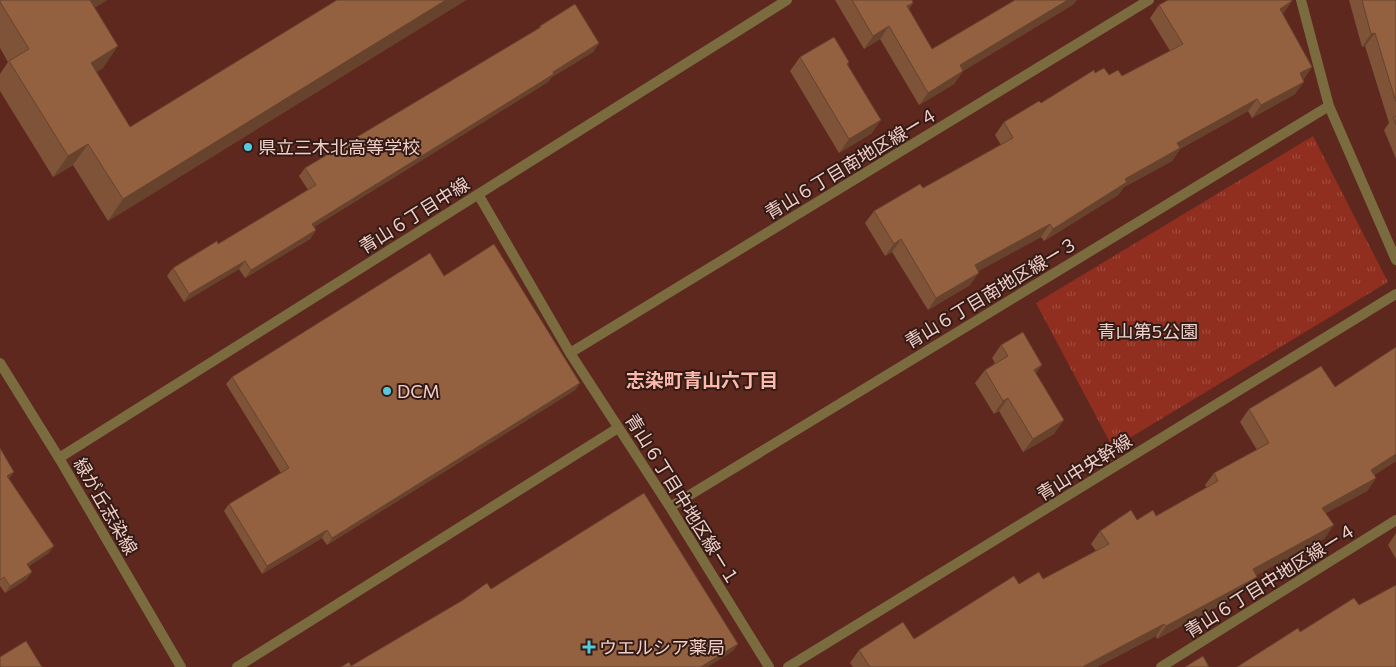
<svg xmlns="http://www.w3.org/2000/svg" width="1396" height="667" font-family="Commissioner,'Noto Sans JP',sans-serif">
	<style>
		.grass { fill: url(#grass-tufts) }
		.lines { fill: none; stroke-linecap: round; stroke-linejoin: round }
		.minor { stroke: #7b6c40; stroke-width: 10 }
		.tertiary { stroke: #7b6c40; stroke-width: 10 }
		.wall { fill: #7e5337 }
		.shaded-wall { fill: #67432d }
		.building { fill: #936040; stroke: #67432d }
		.poi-dot { fill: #55cadf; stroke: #321a15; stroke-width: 2 }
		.labels { text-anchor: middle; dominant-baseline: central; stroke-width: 4; stroke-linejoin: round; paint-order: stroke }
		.poi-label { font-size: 18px; fill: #f1cec7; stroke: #321a15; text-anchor: start }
		.street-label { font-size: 18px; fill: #f1cec7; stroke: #321a15 }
		.park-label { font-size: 18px; fill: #f1d3cd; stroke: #321a15 }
		.neighbourhood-label { font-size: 19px; font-weight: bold; fill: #fdb9ac; stroke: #321a15 }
	</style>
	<defs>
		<pattern id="grass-tufts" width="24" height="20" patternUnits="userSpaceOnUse" patternTransform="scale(1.25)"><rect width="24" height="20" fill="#902e1f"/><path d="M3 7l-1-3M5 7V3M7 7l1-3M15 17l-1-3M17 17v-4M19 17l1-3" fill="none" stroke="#a04b3e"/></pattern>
	</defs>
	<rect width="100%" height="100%" fill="#5e281e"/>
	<path class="grass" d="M1313,136L1388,282L1113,448L1036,303Z"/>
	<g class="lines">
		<path class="minor" d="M1301,0L1329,106L1396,260
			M478,194L570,353L670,507L769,667
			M570,353L1149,0
			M59,458L787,0
			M670,507L1329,106
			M237,667L618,428
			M1161,667L1396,520"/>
		<path class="tertiary" d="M0,363L59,458L181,667
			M788,667L1396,294"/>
	</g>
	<path class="wall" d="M0,0H107L94,8L103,68L96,72L130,127L337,0H466L108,221L73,165L53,177L0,91V74L8,62L0,48Z
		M835,0H912L913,3L909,9L932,49L1074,4L963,71L954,84L919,105L880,39L864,49Z
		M1349,0H1396V159L1384,130L1389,123L1365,46L1362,47Z
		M1292,1L1282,14L1312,67L1303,80L1295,94L1252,118L1248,111L1180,149L1172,161L1124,187L1118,195L1044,241L1041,237L978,271L970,285L928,310L892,252L885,256L865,223L874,211L923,188L1001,145L995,135L1004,122L1041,103L1095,73L1122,76L1170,51L1150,18L1159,5Z
		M540,26L599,43L593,52L552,77L548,82L314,227L316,230L310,239L245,278L239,269L184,302L167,276L173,268L218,244L308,190L299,176L305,168L537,30Z
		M800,57L849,62L848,64L872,133L839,153L790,71Z
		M444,276L580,383L575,390L327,545L322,538L262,574L224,511L229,504L281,473L226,384L232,377Z
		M1001,345L1036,374L1054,434L1023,452L999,411L994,414L975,383L985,370L995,363L992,358Z
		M1396,347V461L1374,475L1376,478L1367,491L1326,513L1325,538L1256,575L1257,577L1248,590L1157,639L1156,636L1097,667H853L850,663L859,650L914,639L1019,584L1043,579L1096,551L1091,544L1100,531L1137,520L1156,516L1207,488L1205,485L1214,473L1257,450L1240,422L1249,409L1335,387Z
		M0,448L9,479L49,553L28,566L27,579L5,593L0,586Z
		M1396,533V559L1388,545Z"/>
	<path class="shaded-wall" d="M88,0H107L74,20Z
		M446,0H466L108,221L123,199Z
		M1068,0H1077L1074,4L951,78L960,65Z
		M1292,1L1283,14L1271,22L1280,9Z
		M913,3L904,16L907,6Z
		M889,26L880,39L864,49L873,36Z
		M1375,33L1365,46L1362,47L1371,34Z
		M599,43L593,52L552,77L548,82L306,232L312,224L553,72Z
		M118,46L103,68L76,85L91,63Z
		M1312,67L1303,80L1300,73Z
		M963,71L954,84L919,105L928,93Z
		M1304,82L1295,94L1252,118L1261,105Z
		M1257,99L1248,111L1180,149L1172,161L1124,187L1118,195L1044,241L1053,229L1177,143Z
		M881,120L872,133L839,153L849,139Z
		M88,144L73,165L53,177L68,156Z
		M1050,224L1041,237L966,278L975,265Z
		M316,230L310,239L245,278L251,270Z
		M901,239L892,252L885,256L894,244Z
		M245,261L239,269L184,302L189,294Z
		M979,273L970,285L928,310L936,298Z
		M1042,365L1033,378L1034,370Z
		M580,383L575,390L327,545L332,538Z
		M1008,398L999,411L994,414L1003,401Z
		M1064,420L1054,434L1023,452L1033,439Z
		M1396,454V461L1362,483L1371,470Z
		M14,472L9,479L7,476Z
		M1376,478L1367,491L1313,520L1322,508Z
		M1334,525L1325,538L1244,582L1253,569Z
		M327,530L322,538L262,574L267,566Z
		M54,546L49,553L22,571L27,564Z
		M32,572L27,579L5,593L10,586Z
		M1257,577L1248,590L1157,639L1166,626Z
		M1164,624L1156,636L1097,667H1083Z
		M738,644L733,651L708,667H701Z"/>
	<path class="building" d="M0,0H90L118,46L91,63L130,127L337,0H446L123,199L88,144L68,156L9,61L29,49L0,2Z
		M852,0H912L913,3L907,6L932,49L1015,0H1068L960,65L963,71L928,93L889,26L873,36Z
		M1168,0H1291L1292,1L1280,9L1312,67L1300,73L1304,82L1261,105L1257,99L1177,143L1180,148L1125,179L1127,182L1053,229L1050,224L975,265L979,273L936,298L901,239L894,244L874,211L920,184L923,188L1013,138L1004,122L1039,101L1041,103L1094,70L1095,73L1104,68L1109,75L1118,70L1122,76L1183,44L1159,5Z
		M1362,0H1396V102L1375,33L1371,34Z
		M575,4L599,43L553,72L554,74L312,224L316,230L251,270L245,261L189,294L173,268L217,241L218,244L316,185L305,168L541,27L540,26Z
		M834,37L849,62L847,64L881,120L849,139L800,57Z
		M1396,116V125L1393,117Z
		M494,244L580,383L332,538L327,530L267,566L229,504L289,468L232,377L430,253L444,276Z
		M1023,332L1042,365L1034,370L1064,420L1033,439L1008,398L1003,401L985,370L1008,356L1001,345Z
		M1396,347V454L1371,470L1376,478L1322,508L1334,525L1253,569L1257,577L1166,626L1164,624L1084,666V667H870L859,650L903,622L914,639L1014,576L1019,584L1039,572L1043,579L1109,544L1100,531L1131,510L1137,520L1153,510L1156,516L1218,481L1214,473L1269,443L1249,409L1321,366L1335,387Z
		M0,448L14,472L7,476L54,546L27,564L32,572L10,586L4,577L0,580Z
		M644,493L738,644L701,667H341L349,662L351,666L463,600L487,583L491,589Z
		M1396,585V667H1237L1298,628L1300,632L1354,598L1359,605Z
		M26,641L42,667H0V657Z
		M1203,656L1209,667H1185Z"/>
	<g class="poi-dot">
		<circle cx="248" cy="147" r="5"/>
		<circle cx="387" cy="391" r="5"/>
		<path d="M586.5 639.5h5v5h5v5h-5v5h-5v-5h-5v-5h5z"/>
	</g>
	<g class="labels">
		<g class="poi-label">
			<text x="258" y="147">県立三木北高等学校</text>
			<text x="397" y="391">DCM</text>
			<text x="599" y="647">ウエルシア薬局</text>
		</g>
		<g class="street-label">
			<text transform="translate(851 163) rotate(-31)">青山６丁目南地区線ー４</text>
			<text transform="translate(414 215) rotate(-32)">青山６丁目中線</text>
			<text transform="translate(991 292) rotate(-31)">青山６丁目南地区線ー３</text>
			<text transform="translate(1084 467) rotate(-32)">青山中央幹線</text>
			<text transform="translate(683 499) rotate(58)">青山６丁目中地区線ー１</text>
			<text transform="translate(106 506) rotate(60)">緑が丘志染線</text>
			<text transform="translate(1270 580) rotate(-32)">青山６丁目中地区線ー４</text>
		</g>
		<g class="park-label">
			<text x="1148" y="331">青山第5公園</text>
		</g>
		<g class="neighbourhood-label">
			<text x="702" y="379">志染町青山六丁目</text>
		</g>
	</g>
</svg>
